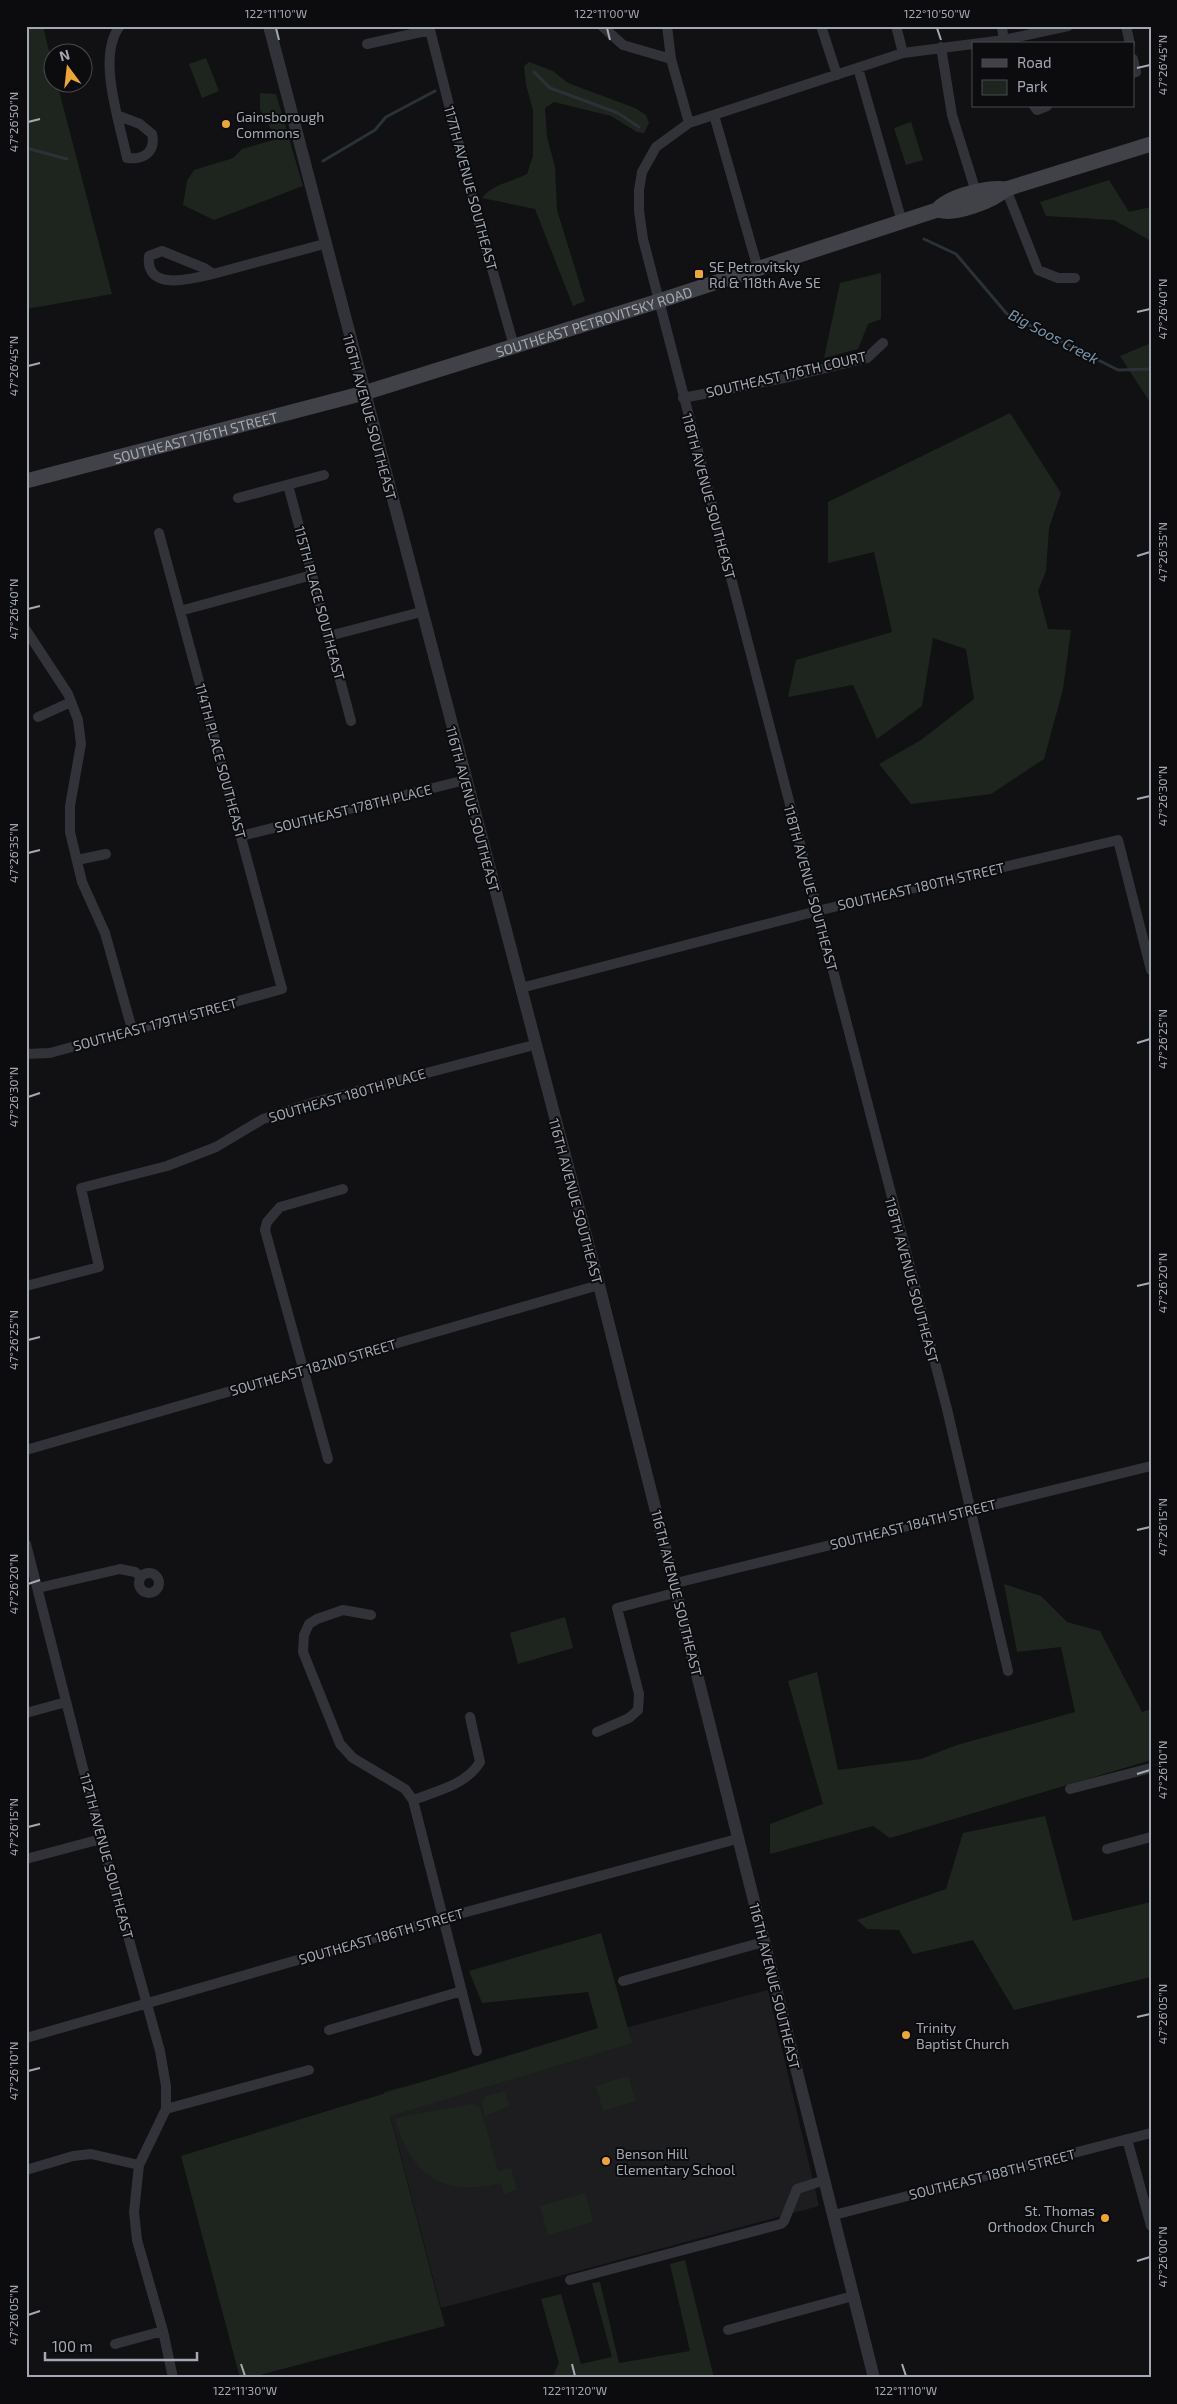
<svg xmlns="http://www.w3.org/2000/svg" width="1177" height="2404" font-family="'Exo 2',sans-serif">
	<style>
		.built { fill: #1d1d20 }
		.green { fill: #1e251e }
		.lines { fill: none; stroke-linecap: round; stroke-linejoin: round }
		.stream { stroke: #2a3238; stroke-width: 3 }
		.minor { stroke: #323338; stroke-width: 10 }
		.tertiary { stroke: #323338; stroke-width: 12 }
		.secondary { stroke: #414248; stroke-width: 15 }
		.ticks { fill: none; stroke: #a3a8b3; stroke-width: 2 }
		.poi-dot { fill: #eda72f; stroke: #0c0c0e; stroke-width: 2 }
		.labels { text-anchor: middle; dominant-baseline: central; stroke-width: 4; stroke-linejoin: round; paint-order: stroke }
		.poi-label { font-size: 14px; fill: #a3a8b3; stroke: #0c0c0e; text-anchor: start }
		.street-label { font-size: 14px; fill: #a3a8b3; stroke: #0c0c0e }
		.water-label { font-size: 15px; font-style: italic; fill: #7a97ae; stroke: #0c0c0e }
		.neatline { fill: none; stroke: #a3a8b3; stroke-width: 2 }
		.ticks-label { font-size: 12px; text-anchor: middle; fill: #a3a8b3 }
	</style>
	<rect width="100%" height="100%" fill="#111113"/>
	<path class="built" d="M768,1990L819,2206L441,2308L384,2092Z"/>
	<path class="green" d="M26,26H43L52,64V82L57,83L112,294L26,309Z
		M206,58L219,91L202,98L189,64Z
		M529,62L553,71L568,83L635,108L646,115L649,123L644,133L637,132L611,116L554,102L545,108L547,137L555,167L557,210L585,301L573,306L535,209L482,198C494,183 510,183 527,174L533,156V110L526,85L524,66Z
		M260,93L276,94L303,186L214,220L183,205L187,181L194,170L233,158L242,149L277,139L260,110Z
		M911,122L923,160L906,165L894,128Z
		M1109,180L1129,212L1151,207V241L1114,220L1046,216L1040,202Z
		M881,273V319L868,324L858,349L824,358L840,283Z
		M1151,343V404L1120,356Z
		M1010,413L1061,493L1049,528L1046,571L1038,591L1048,629L1071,630L1063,689L1044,759L991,794L911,804L879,764L921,740L974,699L966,649L933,638L922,706L877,739L853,685L788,697L796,660L892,632L874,552L828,563V502Z
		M1004,1584L1041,1596L1067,1622L1100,1631L1142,1712L1151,1709V1760L890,1838L873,1826L770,1854V1824L823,1804L788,1681L817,1672L838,1770L921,1759L957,1745L1075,1712L1061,1647L1017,1652Z
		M565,1617L573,1648L518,1664L510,1633Z
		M1045,1816L1073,1921L1151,1902V1977L1014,2010L973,1940L913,1954L899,1930L867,1929L857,1920L946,1889L963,1833Z
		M601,1933L632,2043L390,2116L445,2326L248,2378H240L181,2156L598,2028L588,1992L482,2003L469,1971Z
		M628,2076L636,2101L603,2111L596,2086Z
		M505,2091L509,2106L485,2116L482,2103L486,2096Z
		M472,2104L480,2107L498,2171L511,2168L517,2190L504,2194L501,2183C442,2197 411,2176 395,2118Z
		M585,2193L593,2222L548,2235L540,2206Z
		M685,2260L714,2378H552L559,2363L541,2299L561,2294L581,2364L612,2357L592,2283L600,2282L619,2363L690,2351L670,2264Z"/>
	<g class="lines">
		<path class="stream" d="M534,72L550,88L618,113L639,127
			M26,148L67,159
			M323,161L375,130L386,117L435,91
			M924,239L956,254L1007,314L1118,370L1151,369"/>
		<path class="minor" d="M429,26L477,216L514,346
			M602,26L623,45L671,59
			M667,26L671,59L689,123
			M821,26L837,75
			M896,26L903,53
			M1002,26L1004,44
			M1126,26L1130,44
			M367,44L430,30
			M941,47L952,115L976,192
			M1133,59L1136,72L1133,73
			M858,68L902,222
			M1034,106L1037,110L1047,106
			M714,115L758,269
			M119,116L140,124L152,134C156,152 144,160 127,158C120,123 96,56 120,26
			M1006,189L1038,270L1058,278H1075
			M213,274C192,279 145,292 149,256L162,251L204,268L213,274L324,244
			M683,398L789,377L867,358L883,343
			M288,485L351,721
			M238,498L324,475
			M180,611L312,575
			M26,630L68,694L78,720L81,744L70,806V832L82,882L105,933L132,1029
			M329,636L421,612
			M38,717L71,702
			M241,836L465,780
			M77,860L106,854
			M521,988L817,911L1118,840L1151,970
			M26,1054L50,1053L282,989L159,533
			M26,1286L99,1267L81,1188L167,1166L216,1147L263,1119L315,1102L534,1045
			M26,1450L599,1285
			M328,1459L265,1230L267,1222L280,1207L343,1189
			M26,1544L101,1839L160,2051L166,2086V2109L139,2165L134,2212L137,2240L163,2331L173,2378
			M139 1583a10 10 0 1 1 20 0a10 10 0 1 1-20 0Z
			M676,1583L1151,1466
			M38,1588L120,1569L135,1572L141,1577
			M371,1615L343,1610L317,1619L309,1624L304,1635L303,1652L340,1744L353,1758L405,1789L413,1800L477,2051
			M1008,1671L947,1409L643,239L639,211V190L642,172L656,147L689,123L903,53L1004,40L1068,26
			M26,1713L66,1702
			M597,1732L629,1718L638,1710L639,1694L617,1608L678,1592
			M1070,1789L1151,1768
			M413,1800C437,1791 466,1785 480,1762L470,1717
			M1107,1849L1151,1837
			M26,1859L101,1839
			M623,1981L763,1942
			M329,2030L462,1991
			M26,2038L444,1918L737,1839
			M166,2109L309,2070
			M1127,2139L1151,2226
			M26,2170L73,2156L91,2154L139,2165
			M834,2215L1151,2133
			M570,2280L781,2224L784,2221L797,2189L825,2180
			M728,2330L853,2296
			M115,2344L163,2331"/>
		<path class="tertiary" d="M269,26L599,1285L874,2378"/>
		<g class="secondary">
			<path d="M937,210C955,216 993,201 1006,189"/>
			<path id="s1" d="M26,481L364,393L659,301L937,210C949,195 988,187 1006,189L1151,144"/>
		</g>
	</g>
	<path class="ticks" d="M276,28L279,40M607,28L610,40M937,28L941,40M1137,68L1150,65M28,122L40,119M1137,312L1150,309M28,366L40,363M1137,556L1150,552M28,609L40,606M1137,799L1150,796M28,853L40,850M1137,1043L1150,1039M28,1097L40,1093M1137,1286L1150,1283M28,1340L40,1337M1137,1530L1150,1527M28,1584L40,1580M1137,1774L1150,1770M28,1827L40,1824M1137,2017L1150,2014M28,2071L40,2068M1137,2261L1150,2257M28,2315L40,2311M241,2364L245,2376M572,2364L575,2376M902,2364L906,2376"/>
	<g class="poi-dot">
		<circle cx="226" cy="124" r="5"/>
		<rect x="694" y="269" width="10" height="10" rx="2.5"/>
		<circle cx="906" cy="2035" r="5"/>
		<circle cx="606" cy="2161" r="5"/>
		<circle cx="1105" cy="2218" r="5"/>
	</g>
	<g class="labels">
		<g class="poi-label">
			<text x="236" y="116">Gainsborough<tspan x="236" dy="16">Commons</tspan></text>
			<text x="709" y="266">SE Petrovitsky<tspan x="709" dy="16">Rd &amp; 118th Ave SE</tspan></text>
			<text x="916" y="2027">Trinity<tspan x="916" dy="16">Baptist Church</tspan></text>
			<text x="616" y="2153">Benson Hill<tspan x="616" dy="16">Elementary School</tspan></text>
			<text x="1095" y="2210" text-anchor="end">St. Thomas<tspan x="1095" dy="16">Orthodox Church</tspan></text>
		</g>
		<g class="street-label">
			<text transform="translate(471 188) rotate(75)">117TH AVENUE SOUTHEAST</text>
			<text stroke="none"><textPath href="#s1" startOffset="590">SOUTHEAST PETROVITSKY ROAD</textPath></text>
			<text transform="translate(786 374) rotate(-13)">SOUTHEAST 176TH COURT</text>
			<text transform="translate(370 417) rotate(75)">116TH AVENUE SOUTHEAST</text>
			<text stroke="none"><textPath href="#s1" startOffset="175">SOUTHEAST 176TH STREET</textPath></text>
			<text transform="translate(709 496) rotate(75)">118TH AVENUE SOUTHEAST</text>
			<text transform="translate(320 603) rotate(75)">115TH PLACE SOUTHEAST</text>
			<text transform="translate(221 761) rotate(75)">114TH PLACE SOUTHEAST</text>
			<text transform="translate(353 808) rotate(-14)">SOUTHEAST 178TH PLACE</text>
			<text transform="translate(473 809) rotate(75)">116TH AVENUE SOUTHEAST</text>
			<text transform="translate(921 886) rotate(-13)">SOUTHEAST 180TH STREET</text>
			<text transform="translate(811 888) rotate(75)">118TH AVENUE SOUTHEAST</text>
			<text transform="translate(155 1024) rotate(-15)">SOUTHEAST 179TH STREET</text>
			<text transform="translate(347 1095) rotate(-16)">SOUTHEAST 180TH PLACE</text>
			<text transform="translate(576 1201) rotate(75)">116TH AVENUE SOUTHEAST</text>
			<text transform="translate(912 1280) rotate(75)">118TH AVENUE SOUTHEAST</text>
			<text transform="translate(313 1367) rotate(-16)">SOUTHEAST 182ND STREET</text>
			<text transform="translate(913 1524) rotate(-14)">SOUTHEAST 184TH STREET</text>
			<text transform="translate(677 1593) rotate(76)">116TH AVENUE SOUTHEAST</text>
			<text transform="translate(107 1856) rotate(75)">112TH AVENUE SOUTHEAST</text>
			<text transform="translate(381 1936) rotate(-16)">SOUTHEAST 186TH STREET</text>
			<text transform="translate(775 1986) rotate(76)">116TH AVENUE SOUTHEAST</text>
			<text transform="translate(992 2174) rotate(-14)">SOUTHEAST 188TH STREET</text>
		</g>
		<g class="water-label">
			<text transform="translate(1054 336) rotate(28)">Big Soos Creek</text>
		</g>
	</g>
	<rect width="1177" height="2404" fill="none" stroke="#0c0c0e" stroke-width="55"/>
	<rect x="972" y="42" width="162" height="65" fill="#0c0c0e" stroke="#484a50"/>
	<rect x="982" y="59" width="25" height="8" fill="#414248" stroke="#484a50"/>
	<text x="1017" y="68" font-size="15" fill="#a3a8b3">Road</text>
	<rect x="982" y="80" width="25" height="15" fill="#1e251e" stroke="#484a50"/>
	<text x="1017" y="92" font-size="15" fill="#a3a8b3">Park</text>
	<g transform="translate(68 68) rotate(345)"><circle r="24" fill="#0c0c0e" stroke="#484a50"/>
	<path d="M0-4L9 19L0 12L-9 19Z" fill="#eda72f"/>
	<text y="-8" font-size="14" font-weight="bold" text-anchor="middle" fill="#a3a8b3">N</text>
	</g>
	<path d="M45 2352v8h152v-8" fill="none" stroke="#a3a8b3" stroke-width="2.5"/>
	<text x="52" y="2352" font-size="15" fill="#a3a8b3" stroke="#0c0c0e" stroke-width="4" paint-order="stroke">100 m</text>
	<rect x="28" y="28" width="1122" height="2348" class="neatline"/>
	<g class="ticks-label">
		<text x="276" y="18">122°11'10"W</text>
		<text x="607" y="18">122°11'00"W</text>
		<text x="937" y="18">122°10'50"W</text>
		<text transform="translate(1163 65) rotate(-90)" y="4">47°26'45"N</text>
		<text transform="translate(14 122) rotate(-90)" y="4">47°26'50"N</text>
		<text transform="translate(1163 309) rotate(-90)" y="4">47°26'40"N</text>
		<text transform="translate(14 366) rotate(-90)" y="4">47°26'45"N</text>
		<text transform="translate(1163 552) rotate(-90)" y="4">47°26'35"N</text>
		<text transform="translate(14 609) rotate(-90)" y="4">47°26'40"N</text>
		<text transform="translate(1163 796) rotate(-90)" y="4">47°26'30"N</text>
		<text transform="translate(14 853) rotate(-90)" y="4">47°26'35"N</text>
		<text transform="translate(1163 1039) rotate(-90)" y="4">47°26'25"N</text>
		<text transform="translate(14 1097) rotate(-90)" y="4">47°26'30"N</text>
		<text transform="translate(1163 1283) rotate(-90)" y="4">47°26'20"N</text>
		<text transform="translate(14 1340) rotate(-90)" y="4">47°26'25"N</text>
		<text transform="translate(1163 1527) rotate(-90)" y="4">47°26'15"N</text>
		<text transform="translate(14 1584) rotate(-90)" y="4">47°26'20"N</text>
		<text transform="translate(1163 1770) rotate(-90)" y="4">47°26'10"N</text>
		<text transform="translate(14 1827) rotate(-90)" y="4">47°26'15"N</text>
		<text transform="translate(1163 2014) rotate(-90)" y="4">47°26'05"N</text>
		<text transform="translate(14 2071) rotate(-90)" y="4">47°26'10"N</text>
		<text transform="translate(1163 2257) rotate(-90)" y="4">47°26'00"N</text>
		<text transform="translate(14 2315) rotate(-90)" y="4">47°26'05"N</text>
		<text x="245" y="2395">122°11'30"W</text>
		<text x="575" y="2395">122°11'20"W</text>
		<text x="906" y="2395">122°11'10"W</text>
	</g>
</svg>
